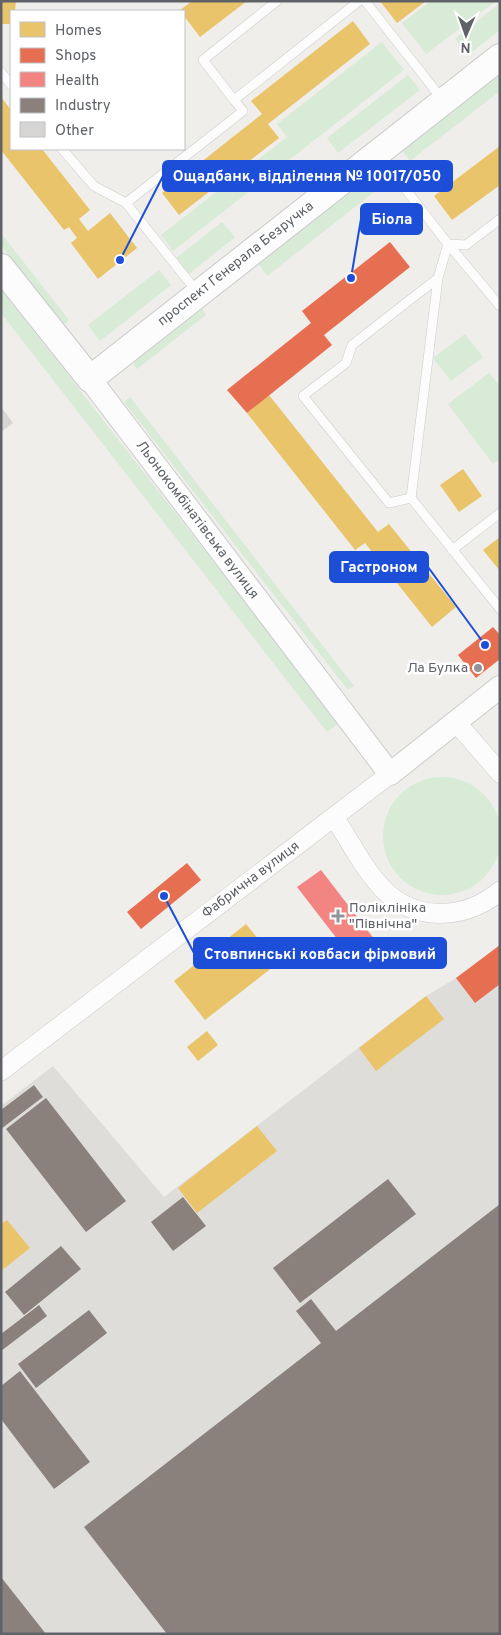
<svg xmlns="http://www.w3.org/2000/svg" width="501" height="1635" font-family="Overpass,sans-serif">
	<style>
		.industrial { fill: #dfddda }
		.green { fill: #d8ebd6 }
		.homes { fill: #e9c46a }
		.shops { fill: #e76f51 }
		.health { fill: #f28482 }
		.industry { fill: #8a817c }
		.building { fill: #d6d5d3 }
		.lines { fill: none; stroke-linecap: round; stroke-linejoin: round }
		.service-casing { stroke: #cbcccc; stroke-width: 10 }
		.minor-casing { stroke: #cbcccc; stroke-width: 20 }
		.tertiary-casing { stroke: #cbcccc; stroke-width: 24 }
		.secondary-casing { stroke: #cacacb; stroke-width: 28 }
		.service { stroke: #fdfcfc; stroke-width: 9 }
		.minor { stroke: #fdfcfc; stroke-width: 19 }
		.tertiary { stroke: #fdfcfc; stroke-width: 22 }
		.secondary { stroke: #fdfcfc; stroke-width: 26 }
		.poi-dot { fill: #919496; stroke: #fff; stroke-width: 2 }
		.labels { text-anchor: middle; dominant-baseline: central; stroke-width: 5; stroke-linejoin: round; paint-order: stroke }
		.street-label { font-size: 14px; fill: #5f6368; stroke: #fff }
		.poi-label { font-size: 14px; fill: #5f6368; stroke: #fff; text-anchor: end }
		.leader { fill: none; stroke: #1d4ed8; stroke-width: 2 }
		.callout-dot { fill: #1d4ed8; stroke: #fff; stroke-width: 2 }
		.callout { fill: #1d4ed8; stroke: #1d4ed8; stroke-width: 2 }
		.callout-label { font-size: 15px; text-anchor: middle; font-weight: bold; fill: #fff }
	</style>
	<rect width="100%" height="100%" fill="#efeeea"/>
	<path class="industrial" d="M500,945V1634H1V1106L53,1066L164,1197L426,996L456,978Z"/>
	<path class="green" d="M431,1H496L426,54L402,23Z
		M500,3V30L468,55L455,39Z
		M382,42L404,70L173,251L161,235L287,137L277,124Z
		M500,70V91L410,161L400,148Z
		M408,75L420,90L338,153L327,138Z
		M378,168L388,181L267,276L257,262Z
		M222,222L235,237L189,274L176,258Z
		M1,233L69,320L63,325L1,245Z
		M159,270L171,285L100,341L88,325Z
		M1,289L339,723L327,732L1,313Z
		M202,309L206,315L137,369L133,363Z
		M465,334L483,357L451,381L433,358Z
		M489,373L500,386V459L493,464L448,404Z
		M130,397L354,686L348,690L124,402Z
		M383 836a59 59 0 1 1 118 0a59 59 0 1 1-118 0Z"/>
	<path class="homes" d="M1,1H16L15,11H11V24H1Z
		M192,1H247L200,37L184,16V11H179Z
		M380,1H426L397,23Z
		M353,21L370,44L268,124L279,138L179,215L162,193L262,114L251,101Z
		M1,97L11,110V149H42L90,210L79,219L88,231L110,213L137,248L98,279L71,243L77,238L69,227L64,230L1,150Z
		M500,146V185L452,220L434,196Z
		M269,395L378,532L389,524L456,607L432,627L365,543L355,550L247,413Z
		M463,469L482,496L459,512L440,485Z
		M500,537V571L483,550Z
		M246,924L278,963L205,1020L174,981Z
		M426,996L444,1019L376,1071L359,1048Z
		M207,1031L218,1045L198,1061L187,1047Z
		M257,1126L277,1151L197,1213L178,1188Z
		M7,1220L30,1248L1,1271V1224Z"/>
	<path class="shops" d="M390,242L410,267L324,335L332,345L247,413L227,390L311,323L302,311Z
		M493,627L500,635V659L476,678L458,655Z
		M187,863L201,880L141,929L127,912Z
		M500,945V984L475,1003L456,978Z"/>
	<path class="health" d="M321,870L378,944L355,962L297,887Z"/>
	<path class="industry" d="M34,1085L43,1097L1,1129V1110Z
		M46,1098L126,1201L86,1232L6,1129Z
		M388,1179L416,1214L300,1303L273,1268Z
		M183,1197L206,1226L173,1251L151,1222Z
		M500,1204V1634H167L84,1527L321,1343L296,1311L311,1299L336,1331Z
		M61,1246L81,1269L24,1315L5,1292Z
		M39,1305L47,1316L1,1351V1334Z
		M89,1310L107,1333L36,1388L18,1364Z
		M20,1371L90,1462L54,1489L1,1419V1386Z
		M1,1577L46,1634H1Z"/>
	<path class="building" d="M1,407L13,423L1,432Z"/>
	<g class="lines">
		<defs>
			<path id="service" d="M365,1L442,99
				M1,72L11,85
				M234,100L203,60L277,1
				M62,149L94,186L126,203
				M379,155L448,244L438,278L411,498L500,609
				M500,219L466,245L448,244L500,306
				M198,293L126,203L243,111L234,100L359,1
				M411,498L389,503L303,396L346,363L352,345L438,278
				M452,550L500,513"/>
			<path id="minor" d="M456,722L500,773
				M334,817C350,841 364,870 384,890C417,923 466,919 500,891
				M1,1071L390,774"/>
			<path id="tertiary" d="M90,379L390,774L500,687"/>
			<path id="secondary" d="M1,267L90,379L500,57"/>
		</defs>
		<use href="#service" class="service-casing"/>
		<use href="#minor" class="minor-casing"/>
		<use href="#tertiary" class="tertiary-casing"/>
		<use href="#secondary" class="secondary-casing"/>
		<use href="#service" class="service"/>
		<use href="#minor" class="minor"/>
		<use href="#tertiary" class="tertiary"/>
		<use href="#secondary" class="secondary"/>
	</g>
	<g class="poi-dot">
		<circle cx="478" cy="668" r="5"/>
		<path d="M335.5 908.5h5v5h5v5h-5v5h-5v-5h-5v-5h5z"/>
	</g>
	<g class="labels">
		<g class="street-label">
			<text transform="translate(236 264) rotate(-38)">проспект Генерала Безручка</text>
			<text transform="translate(197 520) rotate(53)">Льонокомбінатівська вулиця</text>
			<text transform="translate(251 880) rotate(-37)">Фабрична вулиця</text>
		</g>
		<g class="poi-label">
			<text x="468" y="668">Ла Булка</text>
			<text x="349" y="908" text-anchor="start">Поліклініка<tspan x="349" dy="16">"Північна"</tspan></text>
		</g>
	</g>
	<path class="leader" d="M120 260L163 176M351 278L361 219M485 645L428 567M164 896L194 953"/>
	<g class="callout-dot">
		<circle cx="120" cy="260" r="5"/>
		<circle cx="351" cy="278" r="5"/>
		<circle cx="485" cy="645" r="5"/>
		<circle cx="164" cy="896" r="5"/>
	</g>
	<g class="callout">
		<rect x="163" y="161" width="289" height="30" rx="5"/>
		<rect x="361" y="204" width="61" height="30" rx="5"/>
		<rect x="330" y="552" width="98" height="30" rx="5"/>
		<rect x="194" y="938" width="252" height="30" rx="5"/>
	</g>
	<g class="callout-label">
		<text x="307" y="181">Ощадбанк, відділення № 10017/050</text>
		<text x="392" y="224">Біола</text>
		<text x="379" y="572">Гастроном</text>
		<text x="320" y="959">Стовпинські ковбаси фірмовий</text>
	</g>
	<rect width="501" height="1635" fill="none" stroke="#5f6368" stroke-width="5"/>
	<rect x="10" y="10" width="175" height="140" fill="#ffffff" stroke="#bfc1c3"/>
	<rect x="20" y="22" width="25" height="15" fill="#e9c46a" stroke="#bfc1c3"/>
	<text x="55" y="35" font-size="15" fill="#5f6368">Homes</text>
	<rect x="20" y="48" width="25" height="15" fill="#e76f51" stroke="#bfc1c3"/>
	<text x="55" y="60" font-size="15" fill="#5f6368">Shops</text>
	<rect x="20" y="72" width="25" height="15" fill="#f28482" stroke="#bfc1c3"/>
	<text x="55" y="85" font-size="15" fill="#5f6368">Health</text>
	<rect x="20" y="98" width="25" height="15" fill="#8a817c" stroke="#bfc1c3"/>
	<text x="55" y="110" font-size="15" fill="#5f6368">Industry</text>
	<rect x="20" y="122" width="25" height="15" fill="#d6d5d3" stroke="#bfc1c3"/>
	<text x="55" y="135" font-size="15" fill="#5f6368">Other</text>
	<g transform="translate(466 35) rotate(182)" stroke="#ffffff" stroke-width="4" paint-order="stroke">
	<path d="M0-4L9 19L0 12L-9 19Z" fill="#5f6368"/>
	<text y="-8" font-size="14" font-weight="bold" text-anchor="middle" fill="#5f6368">N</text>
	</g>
</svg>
